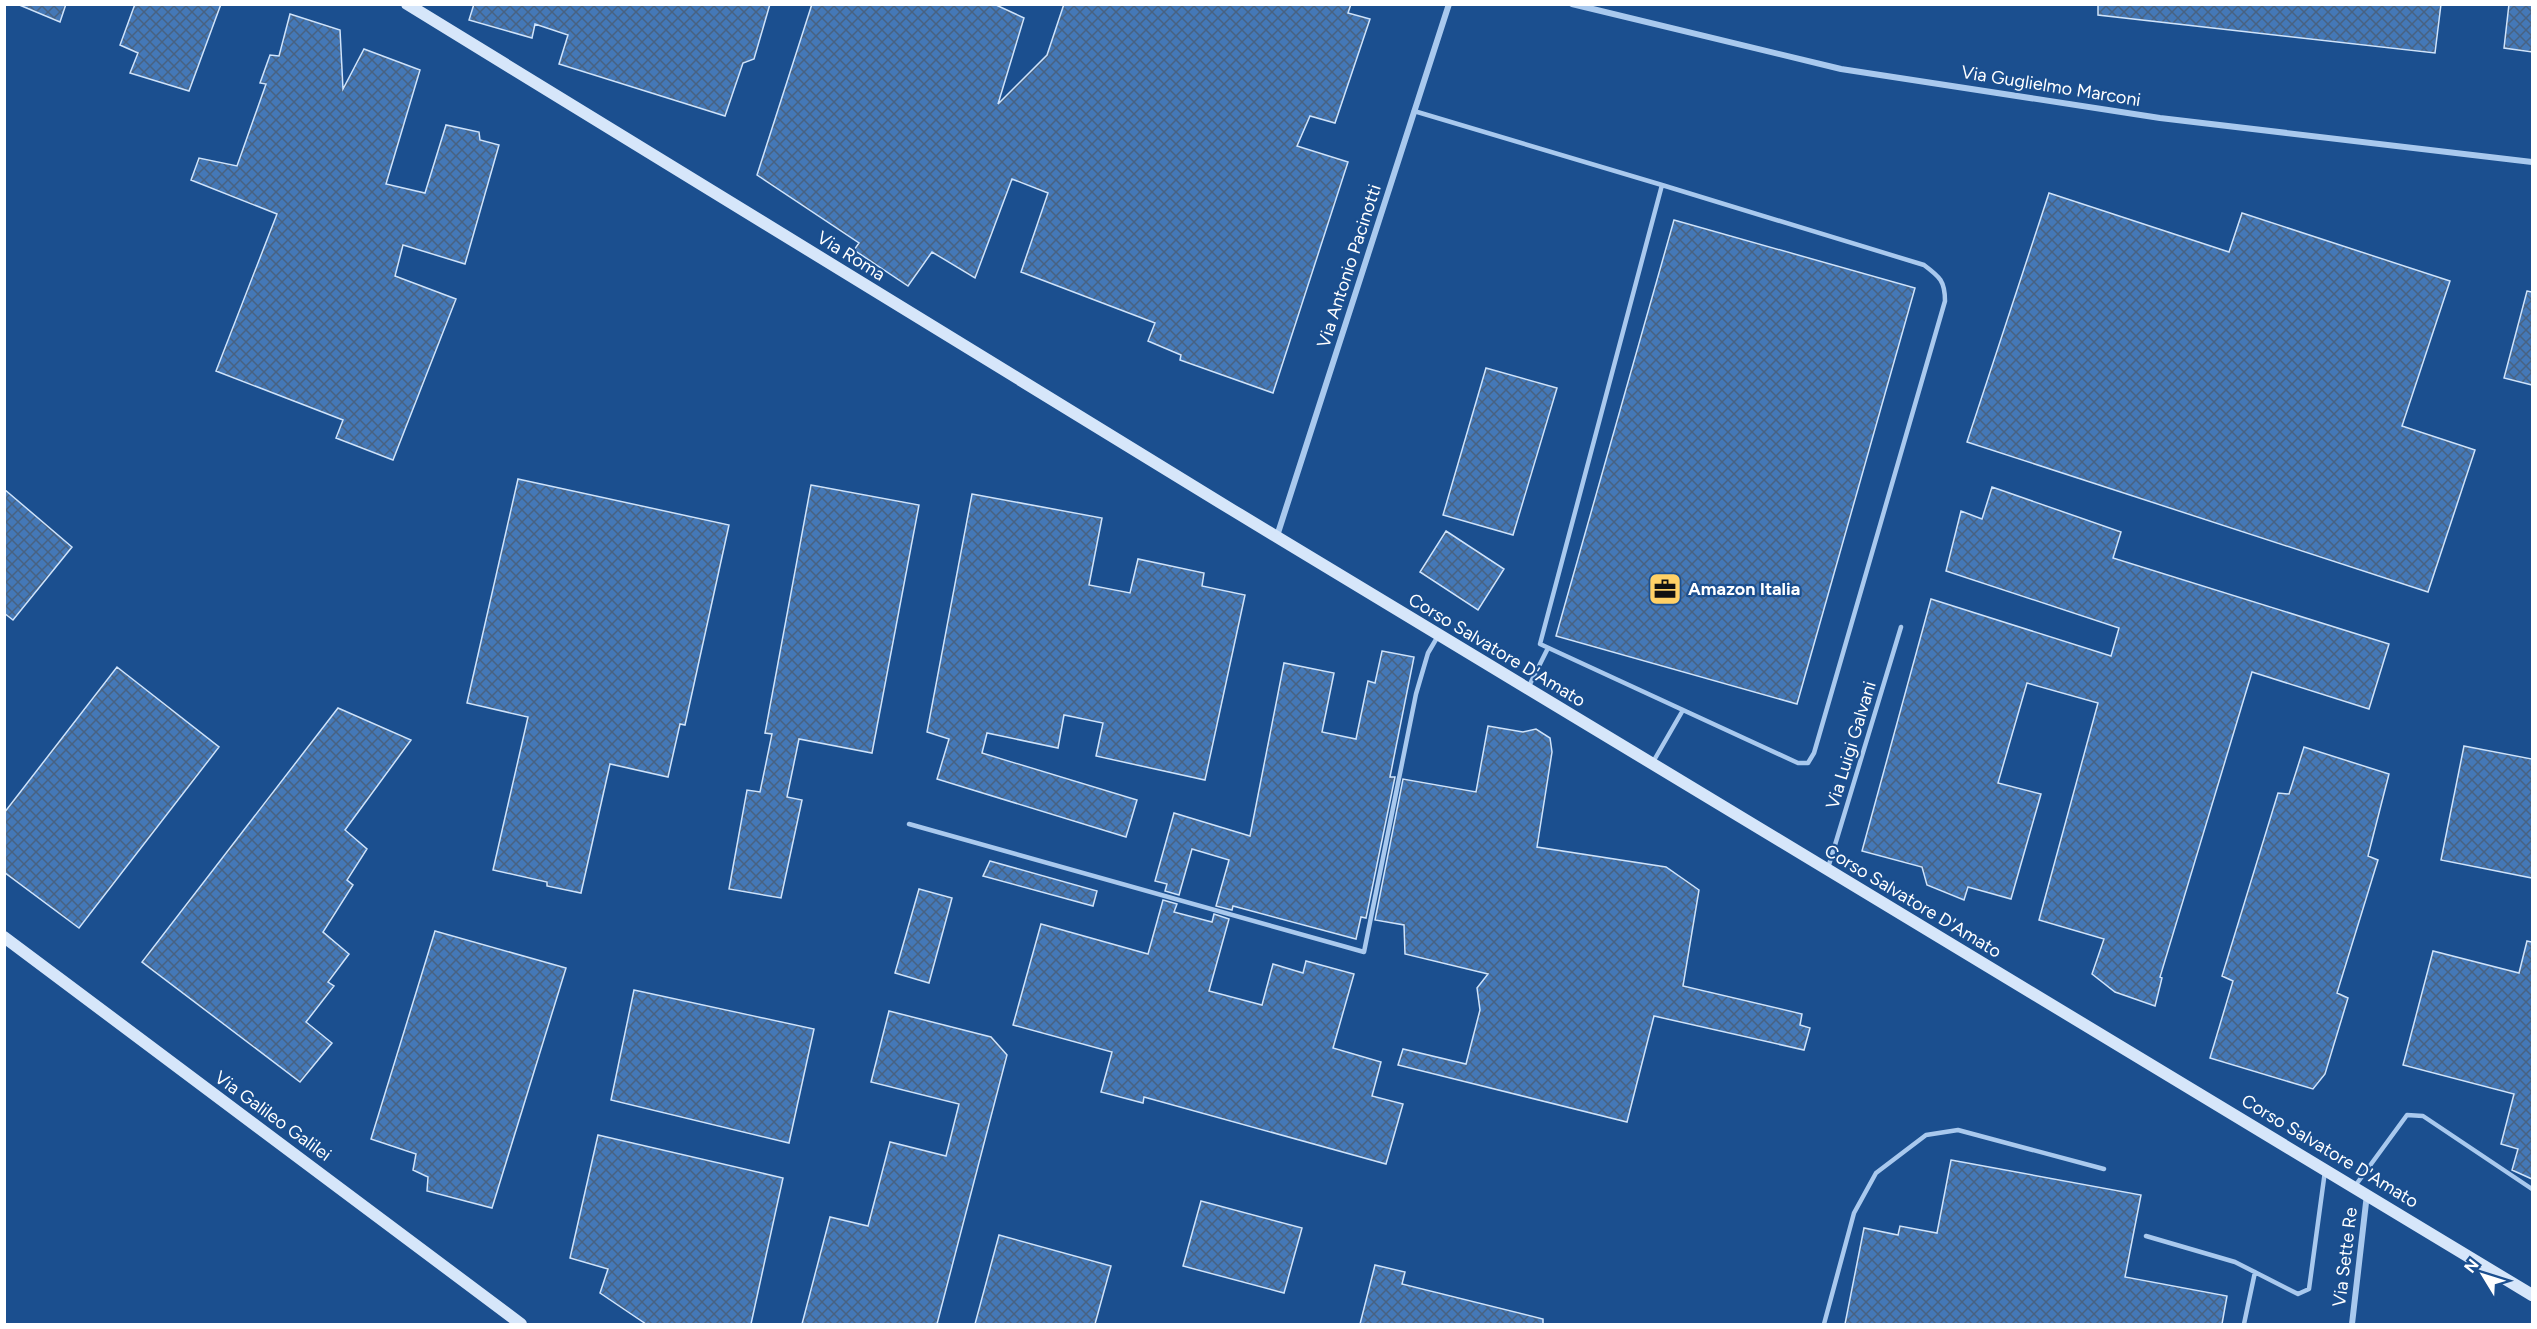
<svg xmlns="http://www.w3.org/2000/svg" width="2537" height="1329" font-family="Figtree,sans-serif">
	<style>
		.building { fill: url(#building-cross-hatch); stroke: #cfe3fa; stroke-width: 1.5 }
		.lines { fill: none; stroke-linecap: round; stroke-linejoin: round }
		.lane { stroke: #a9c9ee; stroke-width: 4.5 }
		.street { stroke: #a9c9ee; stroke-width: 6 }
		.secondary { stroke: #d6e6fa; stroke-width: 12 }
		.labels { text-anchor: middle; dominant-baseline: central; stroke-width: 4.5; stroke-linejoin: round; paint-order: stroke }
		.street-label { font-size: 18px; fill: #fff; stroke: #1b4f8f }
		.poi-label { font-size: 18px; font-weight: bold; fill: #fff; stroke: #1b4f8f; text-anchor: start }
	</style>
	<defs>
		<pattern id="building-cross-hatch" width="8" height="8" patternUnits="userSpaceOnUse" patternTransform="scale(1.5)"><rect width="8" height="8" fill="#4478b7"/><path d="M0 0l8 8M0 8l8-8" fill="none" stroke="#486282"/></pattern>
	</defs>
	<rect width="100%" height="100%" fill="#1b4f8f"/>
	<path class="building" d="M17,4H66L60,22Z
		M135,4H221L189,91L130,73L138,53L120,45Z
		M474,4H770L754,59L743,63L725,116L559,64L568,35L535,24L532,38L469,20Z
		M812,4H994L1024,18L998,104L1047,55L1064,4H1351L1348,13L1370,19L1335,123L1310,116L1297,146L1348,162L1273,393L1180,360L1181,355L1148,341L1155,323L1021,272L1048,193L1012,179L975,278L932,252L908,286L854,250L859,243L757,175Z
		M2098,4H2441L2435,53L2098,15Z
		M2509,4H2532V52L2504,48Z
		M290,14L340,30L343,89L364,49L420,70L386,184L425,193L446,125L479,132L480,140L499,145L465,264L403,245L395,276L456,299L393,460L336,438L343,420L216,371L277,214L191,180L199,158L237,166L266,84L260,83L270,55L279,56Z
		M2049,193L2229,252L2242,213L2450,281L2402,426L2475,450L2428,592L1967,442Z
		M1674,220L1915,288L1797,704L1556,636Z
		M2527,291L2532,292V385L2504,378Z
		M1486,368L1557,388L1513,535L1443,515Z
		M518,479L729,525L685,725L680,724L668,777L610,764L581,893L547,886V882L493,870L528,717L467,703Z
		M811,485L919,505L872,753L799,739L787,797L802,800L781,898L729,889L747,790L760,792L772,734L765,733Z
		M1992,487L2121,532L2113,558L2389,644L2369,709L2252,672L2160,977L2162,978L2155,1006L2115,992L2092,974L2104,939L2039,920L2098,703L2027,683L1998,783L2041,794L2011,899L1968,887L1964,900L1927,885L1922,867L1862,851L1931,599L2111,656L2119,628L1946,571L1961,511L1982,519Z
		M4,489L72,547L13,620L4,613Z
		M972,494L1102,518L1089,585L1130,593L1138,559L1204,573L1202,586L1245,595L1205,780L1096,756L1103,723L1064,715L1058,748L987,733L982,753L1137,800L1126,837L937,779L949,739L927,732Z
		M1446,531L1504,569L1478,610L1420,572Z
		M1382,651L1414,657L1390,777H1395L1366,918L1361,917L1356,939L1233,906L1232,910L1216,906L1229,860L1192,849L1179,895L1165,891L1167,884L1155,881L1174,813L1250,836L1284,663L1334,673L1322,732L1356,739L1368,681L1375,683Z
		M117,667L219,747L79,928L4,872V813Z
		M338,708L411,740L345,830L367,849L347,880L353,885L323,932L349,954L328,982L334,986L306,1022L332,1043L300,1082L142,962Z
		M1488,726L1523,732L1536,729L1550,738L1552,752L1537,847L1666,867L1699,890L1683,986L1802,1014L1800,1025L1810,1028L1804,1050L1654,1016L1627,1122L1398,1065L1403,1049L1466,1064L1480,1010L1477,988L1488,974L1405,954L1404,925L1375,920L1403,779L1476,792Z
		M2464,746L2532,759V878L2441,860Z
		M2304,747L2389,774L2368,856L2378,860L2337,993L2348,998L2325,1074L2313,1089L2210,1058L2233,981L2222,976L2278,793L2289,794Z
		M990,861L1097,891L1093,906L983,876Z
		M919,889L952,898L929,983L895,973Z
		M1163,900L1177,904L1174,912L1212,922L1214,914L1229,919L1209,991L1262,1005L1273,964L1303,973L1306,961L1354,974L1333,1048L1381,1062L1372,1096L1403,1104L1386,1164L1144,1097L1143,1103L1101,1092L1112,1052L1013,1025L1041,924L1148,954Z
		M435,931L566,968L492,1208L427,1191L428,1177L413,1170L416,1154L371,1139Z
		M2527,941L2532,942V1179L2512,1170L2518,1149L2501,1144L2514,1094L2403,1065L2433,951L2519,973Z
		M634,990L814,1029L789,1143L611,1100Z
		M889,1011L991,1037L1007,1055L937,1324H802L830,1217L868,1226L890,1142L946,1156L959,1104L871,1082Z
		M598,1135L783,1178L751,1324H646L600,1293L608,1269L570,1258Z
		M1951,1160L2141,1195L2125,1277L2227,1296L2222,1324H1845L1864,1228L1898,1235L1900,1226L1937,1233Z
		M1201,1201L1302,1228L1284,1293L1183,1266Z
		M999,1235L1111,1266L1095,1324H975Z
		M1375,1265L1405,1272L1402,1284L1543,1319V1324H1360Z"/>
	<g class="lines">
		<path class="lane" d="M1414,111L1662,185L1540,644L1798,763H1808L1814,753L1945,301C1945,281 1940,277 1924,265L1662,185
			M1528,688L1548,648
			M1653,762L1683,710
			M909,824L1364,952L1416,694L1428,653L1438,636
			M1828,868L1901,627
			M2355,1186L2407,1115L2423,1116L2532,1189
			M2146,1236L2235,1262L2298,1294L2309,1289L2325,1171
			M1824,1324L1854,1213L1876,1173L1926,1135L1958,1130L2104,1169
			M2244,1324L2255,1272"/>
		<path class="street" d="M1572,4L1841,69L2160,118L2532,162
			M1277,536L1449,4
			M2352,1324L2367,1194"/>
		<path class="secondary" d="M407,4L1234,511L2532,1295
			M4,937L521,1324"/>
	</g>
	<defs>
		<symbol id="office-square" viewBox="-11 -11 22 22"><rect x="-9" y="-9" width="18" height="18" rx="4" fill="#ffd166" stroke="#1b4f8f"/><path d="M-6-3h4V-5.5h4V-3h4V5H-6ZM-1-4.5V-3h2v-1.5ZM-6 0V1H6V0Z" fill="#111"/></symbol>
	</defs>
	<g fill-rule="evenodd">
		<use href="#office-square" x="1646" y="570" width="38" height="38"/>
	</g>
	<g class="labels">
		<g class="street-label">
			<text transform="translate(2051 86) rotate(9)">Via Guglielmo Marconi</text>
			<text transform="translate(851 256) rotate(32)">Via Roma</text>
			<text transform="translate(1349 266) rotate(-72)">Via Antonio Pacinotti</text>
			<text transform="translate(1497 650) rotate(31)">Corso Salvatore D'Amato</text>
			<text transform="translate(1851 745) rotate(-73)">Via Luigi Galvani</text>
			<text transform="translate(1913 901) rotate(31)">Corso Salvatore D'Amato</text>
			<text transform="translate(273 1116) rotate(36)">Via Galileo Galilei</text>
			<text transform="translate(2330 1151) rotate(31)">Corso Salvatore D'Amato</text>
			<text transform="translate(2345 1257) rotate(-83)">Via Sette Re</text>
		</g>
		<g class="poi-label">
			<text x="1688" y="589">Amazon Italia</text>
		</g>
	</g>
	<rect width="2537" height="1329" fill="none" stroke="#ffffff" stroke-width="12"/>
	<g transform="translate(2483 1275) rotate(308)" stroke="#1b4f8f" stroke-width="4.5" paint-order="stroke">
	<path d="M0-4.5L10 22L0 15L-10 22Z" fill="#ffffff"/>
	<text y="-9" font-size="16" font-weight="bold" text-anchor="middle" fill="#ffffff">N</text>
	</g>
</svg>
